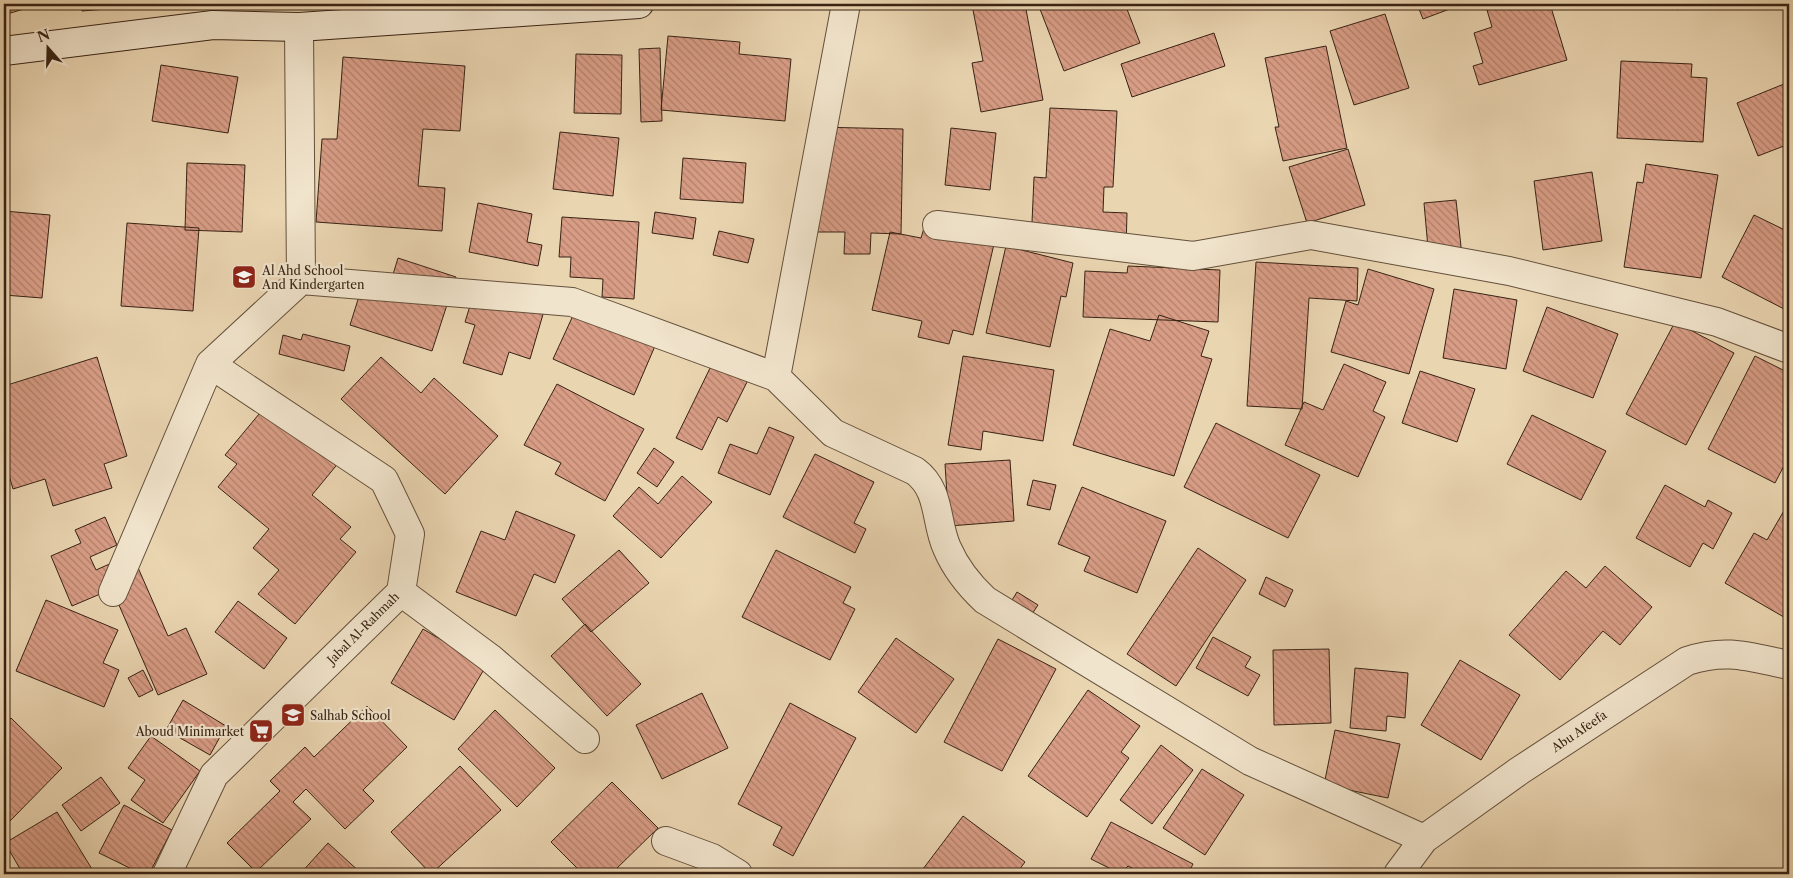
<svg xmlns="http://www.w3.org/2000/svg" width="1793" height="878" font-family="'Libre Caslon Text',serif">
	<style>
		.building { fill: url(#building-back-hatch); stroke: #382314 }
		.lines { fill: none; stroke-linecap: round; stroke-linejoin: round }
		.street-casing { stroke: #64503b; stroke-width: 30 }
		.secondary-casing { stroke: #382314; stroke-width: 30 }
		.street { stroke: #f1e4cc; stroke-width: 28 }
		.secondary { stroke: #f1e4cc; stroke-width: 28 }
		.labels { text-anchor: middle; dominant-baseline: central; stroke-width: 4.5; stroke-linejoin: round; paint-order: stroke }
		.poi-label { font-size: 12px; fill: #382314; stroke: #f1e4cc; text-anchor: start }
		.street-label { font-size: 12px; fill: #382314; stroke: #f1e4cc }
	</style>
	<defs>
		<pattern id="building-back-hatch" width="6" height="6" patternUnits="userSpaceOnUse" patternTransform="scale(1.25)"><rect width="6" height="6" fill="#d99d86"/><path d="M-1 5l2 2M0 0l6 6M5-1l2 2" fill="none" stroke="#b1806c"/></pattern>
	</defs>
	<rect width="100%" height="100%" fill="#ead5b1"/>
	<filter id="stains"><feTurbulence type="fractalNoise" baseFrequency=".004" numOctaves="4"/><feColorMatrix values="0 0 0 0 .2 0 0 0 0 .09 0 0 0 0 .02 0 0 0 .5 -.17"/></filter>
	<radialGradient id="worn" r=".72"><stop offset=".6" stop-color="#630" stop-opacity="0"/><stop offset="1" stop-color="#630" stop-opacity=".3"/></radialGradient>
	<path class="building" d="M4,4H40L4,15Z
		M81,4H143V6L82,11Z
		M193,4H227V8L193,9Z
		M980,4H1025L1043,100L981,112L972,63L983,61L972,5Z
		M1038,4H1125L1140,43L1064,71Z
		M1417,4H1463L1423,19Z
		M1509,4H1550L1567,60L1479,85L1473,66L1483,63L1474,33L1492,27L1487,10Z
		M1674,4H1690L1677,10Z
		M1385,14L1409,88L1354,105L1330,31Z
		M1214,33L1225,66L1132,97L1121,64Z
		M668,36L740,42L739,54L791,59L785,121L661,110Z
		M1326,46L1347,148L1283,161L1275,127H1279L1265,58Z
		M660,48L662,121L641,122L639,49Z
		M576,54L622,55L621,114L574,113Z
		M343,57L465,66L460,131L423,129L418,186L445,188L442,231L316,222L322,139H337Z
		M1621,61L1692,64L1691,77L1707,78L1703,142L1617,138Z
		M161,65L238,77L228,133L152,121Z
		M1789,82V144L1758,156L1737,103Z
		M1050,108L1117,111L1113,187H1104L1103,212L1127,213L1126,249L1031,245L1034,177L1046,178Z
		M816,127L903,129L901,234L871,233L870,254H844L845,232H813Z
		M951,128L996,133L990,190L945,185Z
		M560,132L619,138L613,196L553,189Z
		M1348,149L1365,205L1307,223L1289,167Z
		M683,158L746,163L743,203L680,199Z
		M187,163L245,165L242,232L185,230Z
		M1646,164L1718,175L1701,278L1624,267L1637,182L1643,183Z
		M1592,172L1602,241L1543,250L1534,181Z
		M1456,200L1462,256L1429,259L1424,203Z
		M478,203L532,214L527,242L542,245L538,266L469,252Z
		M4,211L50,215L42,298L4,295Z
		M655,212L696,218L693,239L652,233Z
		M1754,215L1789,232L1788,311L1722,277Z
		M562,217L639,222L634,299L602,297L603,279L570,277L571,257H559Z
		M127,223L199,228L193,311L121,306Z
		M924,228L994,244L973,335L953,330L949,344L918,337L922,321L872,310L890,232L921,238Z
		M719,231L754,239L748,263L713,255Z
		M1006,246L1073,263L1066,297L1061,296L1050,347L986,333Z
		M398,258L456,277L432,351L350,325L366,274L391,281Z
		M1256,262L1358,268L1357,301L1309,298L1302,409L1247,406Z
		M1128,266L1220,270L1218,322L1083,317L1085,271L1127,273Z
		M1368,269L1434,289L1409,374L1331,352L1346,301L1358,305Z
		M477,283L546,304L530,359L509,352L502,375L463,363L475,325L465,322Z
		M1454,289L1517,300L1506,369L1443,358Z
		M582,296L661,332L634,395L553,359Z
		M1547,307L1618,334L1593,398L1523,371Z
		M1159,315L1209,331L1201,356L1212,359L1174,476L1073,445L1110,329L1150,341Z
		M1675,322L1734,353L1686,445L1626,414Z
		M303,334L350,346L344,371L279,354L283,335L301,340Z
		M963,356L1054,370L1043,441L983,431L981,450L948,445Z
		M1755,356L1789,373V456L1775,483L1708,449Z
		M97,357L127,456L104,464L112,488L53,506L45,479L13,489L4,458V386Z
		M381,357L421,393L434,378L498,436L445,494L341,399Z
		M713,362L748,380L727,422L718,417L702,450L676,438Z
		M1344,364L1386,382L1373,411L1385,417L1358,477L1285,445L1304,402L1323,410Z
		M1420,371L1475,389L1457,442L1402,423Z
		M557,384L644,429L605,501L555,474L561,463L524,445Z
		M269,402L340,461L312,495L351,527L340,539L356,552L295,624L258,594L279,570L253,548L269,529L218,487L237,464L225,455Z
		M1532,415L1606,451L1581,500L1507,464Z
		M1216,423L1320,475L1288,538L1184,487Z
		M769,427L794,437L770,495L718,473L730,444L757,454Z
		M654,448L674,462L657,487L637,473Z
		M815,454L874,482L854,523L866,529L855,553L783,517Z
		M1010,460L1014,521L949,526L945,464Z
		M682,476L712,502L661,558L613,516L639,487L658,504Z
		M1033,480L1056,485L1050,510L1027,505Z
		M1665,485L1705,507L1708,500L1732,513L1713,549L1703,543L1690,567L1636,538Z
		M1082,487L1166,521L1137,593L1084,571L1090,557L1058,544Z
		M1789,502V620L1725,583L1754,533L1767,540Z
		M516,511L575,535L555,583L534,574L516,616L456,592L481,531L505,540Z
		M105,517L117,545L90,557L96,570L132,554L168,636L186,628L207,674L158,695L112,589L72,606L51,556L81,543L75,530Z
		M1198,548L1246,580L1176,686L1127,654Z
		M619,550L649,583L591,632L562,599Z
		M776,550L851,587L843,603L855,609L830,660L742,617Z
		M1605,566L1652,607L1620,645L1603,631L1560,680L1509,635L1566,571L1586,588Z
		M1266,577L1293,590L1285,607L1259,594Z
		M1017,592L1038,605L1026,623L1006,610Z
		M46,600L118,630L103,663L119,670L104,707L16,671Z
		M238,601L287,638L264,669L215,632Z
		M585,624L641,684L607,716L551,656Z
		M423,629L486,666L454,720L391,683Z
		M1213,637L1251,657L1245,667L1260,675L1248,696L1196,668Z
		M896,638L954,679L916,733L858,692Z
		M998,639L1056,669L1002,771L944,742Z
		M1329,649L1331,723L1274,725L1273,650Z
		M1460,660L1520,695L1481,760L1421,725Z
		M1355,668L1408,673L1405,718L1387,716L1386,731L1350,728Z
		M143,670L153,690L139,697L128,678Z
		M1088,690L1140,726L1121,752L1129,758L1087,817L1028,776Z
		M702,693L728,748L662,779L636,725Z
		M183,700L226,726L210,755L166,730Z
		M790,703L856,738L793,856L773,845L782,827L738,804Z
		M367,706L407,747L363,790L374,801L345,829L306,789L293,802L311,819L256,872L227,843L280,791L270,781L305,747L314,757Z
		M495,710L555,768L517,807L458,749Z
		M11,718L62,768L10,821L4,815V726Z
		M1335,730L1400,744L1388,798L1324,785Z
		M151,736L200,771L163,823L131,800L145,780L128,768Z
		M1161,745L1193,770L1152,824L1120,800Z
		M460,766L501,810L431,874L391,832Z
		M1202,769L1244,795L1205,855L1163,828Z
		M101,777L120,803L81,831L62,805Z
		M612,782L658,828L611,874H583L551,842Z
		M124,805L172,830L149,874H142L99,853Z
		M57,812L95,874H23L5,843Z
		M963,816L1025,862L1016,874L920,873Z
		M1111,822L1193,864L1188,874H1144L1128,866L1121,874L1091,859Z
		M328,843L362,874H300Z"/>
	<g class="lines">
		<defs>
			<path id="street" d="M937,225L1193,256L1311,235L1509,271L1717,322L1789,349
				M301,280L572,302L776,377L833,433L915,471C941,490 935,522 947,548C956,569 969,585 985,600L1250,761L1424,839
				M776,377L846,4
				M113,592L210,364L301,280L299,27
				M401,592L490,658L585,739
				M666,841L712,858L738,874
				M167,874L214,775L401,592L410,534L384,480L210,364
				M1398,874L1424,839L1519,771L1687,661C1727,648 1749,657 1789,665"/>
			<path id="secondary" d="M4,51L213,25L299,27L639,4"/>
		</defs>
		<use href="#street" class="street-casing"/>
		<use href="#secondary" class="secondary-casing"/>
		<use href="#street" class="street"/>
		<use href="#secondary" class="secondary"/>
	</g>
	<defs>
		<symbol id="school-square" viewBox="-11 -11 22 22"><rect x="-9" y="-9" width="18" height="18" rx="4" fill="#8f2418" stroke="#f1e4cc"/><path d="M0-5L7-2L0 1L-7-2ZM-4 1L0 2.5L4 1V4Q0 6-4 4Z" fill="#fff"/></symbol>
		<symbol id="supermarket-square" viewBox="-11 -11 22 22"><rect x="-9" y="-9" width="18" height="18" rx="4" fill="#8f2418" stroke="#f1e4cc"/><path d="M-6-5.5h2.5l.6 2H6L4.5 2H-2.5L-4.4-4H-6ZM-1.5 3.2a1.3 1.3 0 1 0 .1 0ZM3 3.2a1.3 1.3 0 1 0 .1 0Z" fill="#fff"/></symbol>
	</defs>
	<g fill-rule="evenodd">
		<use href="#school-square" x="230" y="263" width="28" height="28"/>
		<use href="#school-square" x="279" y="701" width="28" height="28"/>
		<use href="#supermarket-square" x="247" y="717" width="28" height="28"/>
	</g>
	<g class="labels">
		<g class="poi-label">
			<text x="262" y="270">Al Ahd School<tspan x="262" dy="14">And Kindergarten</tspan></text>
			<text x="310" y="715">Salhab School</text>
			<text x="244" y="731" text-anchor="end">Aboud Minimarket</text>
		</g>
		<g class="street-label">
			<text transform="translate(363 628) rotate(-45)">Jabal Al-Rahmah</text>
			<text transform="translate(1579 731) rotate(-34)">Abu Afeefa</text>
		</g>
	</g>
	<rect width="1793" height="878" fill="none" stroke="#ead5b1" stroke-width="20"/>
	<rect x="5" y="5" width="1783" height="868" fill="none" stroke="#382314" stroke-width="2.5"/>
	<rect x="10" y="10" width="1773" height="858" fill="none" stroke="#382314"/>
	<g transform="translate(48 48) rotate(340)" stroke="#f1e4cc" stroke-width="4" paint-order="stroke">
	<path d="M0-4L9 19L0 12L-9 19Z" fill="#382314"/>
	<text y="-8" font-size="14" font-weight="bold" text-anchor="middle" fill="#382314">N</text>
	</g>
	<rect width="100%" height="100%" filter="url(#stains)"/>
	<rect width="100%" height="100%" fill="url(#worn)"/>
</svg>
